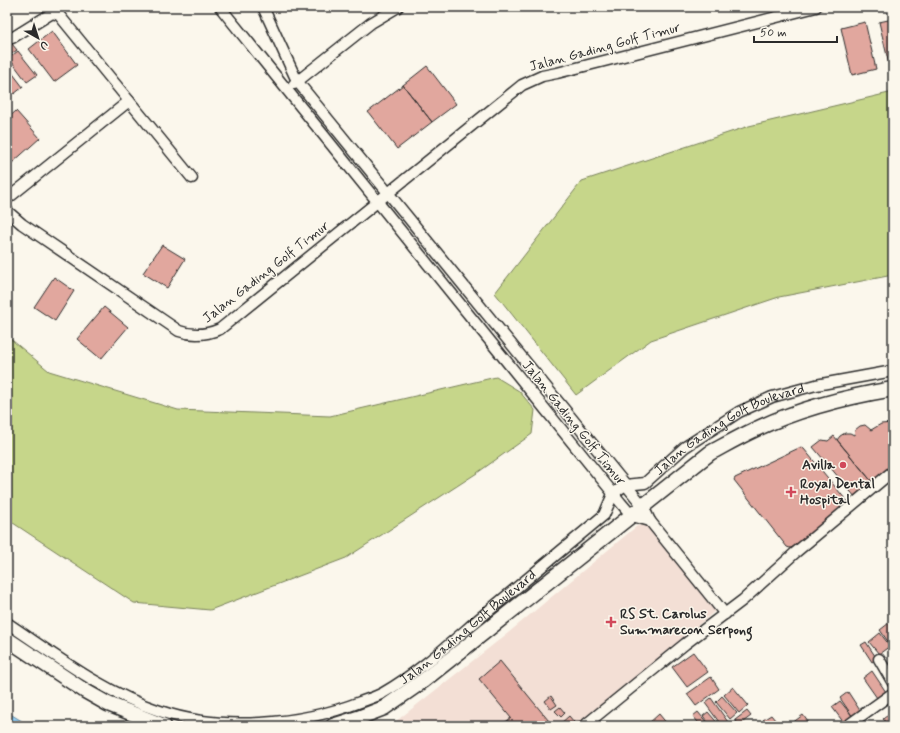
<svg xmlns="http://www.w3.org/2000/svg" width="900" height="733" font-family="Mynerve,sans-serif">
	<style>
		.built { fill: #f3dfd5 }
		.green { fill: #c6d68a; stroke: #78805a }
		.water { fill: #92ccf1; stroke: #698ca2 }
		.building { fill: #e1a79e; stroke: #2b2b2b }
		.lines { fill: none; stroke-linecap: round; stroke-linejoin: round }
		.street-casing { stroke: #2b2b2b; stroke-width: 13 }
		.secondary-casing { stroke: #2b2b2b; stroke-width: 17 }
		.street { stroke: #fbf7ec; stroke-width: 10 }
		.secondary { stroke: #fbf7ec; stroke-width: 14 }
		.poi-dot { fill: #d1495b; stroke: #fbf7ec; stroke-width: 1.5 }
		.labels { text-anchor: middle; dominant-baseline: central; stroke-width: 3; stroke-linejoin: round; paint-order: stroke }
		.street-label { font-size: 14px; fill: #2b2b2b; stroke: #fbf7ec }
		.poi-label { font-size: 14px; font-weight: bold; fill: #2b2b2b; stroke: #fbf7ec; text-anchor: start }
	</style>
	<rect width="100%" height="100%" fill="#fbf7ec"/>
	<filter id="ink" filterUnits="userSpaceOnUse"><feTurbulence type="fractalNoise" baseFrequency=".025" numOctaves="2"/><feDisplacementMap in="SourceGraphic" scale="8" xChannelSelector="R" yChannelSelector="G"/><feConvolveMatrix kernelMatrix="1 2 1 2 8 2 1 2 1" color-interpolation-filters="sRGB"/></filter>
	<g filter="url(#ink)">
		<path class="built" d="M647,524L715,611L578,726H390L508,633L637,526Z"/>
		<path class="green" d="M893,92V275L779,297L651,340L576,395L495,293L582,181L749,126Z
			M7,336L49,371L178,410L330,416L496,377L519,391L535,410L532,434L477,473L346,558L210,610L134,603L7,519Z"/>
		<path class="water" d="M7,712L30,726H7Z"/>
		<path class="building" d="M893,19V73H891L879,22Z
			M865,22L876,69L852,75L841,28Z
			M52,31L77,65L54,82L29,49Z
			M12,44L17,50L7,57V47Z
			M18,51L37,75L27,82L9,58Z
			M7,66L23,87L14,94L7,85Z
			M427,66L456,104L432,122L403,85Z
			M403,85L432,122L397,149L368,112Z
			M16,111L40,138L12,163L7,157V119Z
			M162,245L185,259L167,288L143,273Z
			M54,277L74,291L55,321L34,307Z
			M104,307L128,327L101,359L77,339Z
			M893,423V467L873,483L837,440L840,436L845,433H850L854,435L855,430L860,426L865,425L871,430L881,424Z
			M834,436L873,483L856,498L813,447L822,440L828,441Z
			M801,447L804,449L846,500V502L845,505L793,547L790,548L787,547L734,480L735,478Z
			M889,623L893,629V641L889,643L880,630Z
			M880,633L890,646L879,654L869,642Z
			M866,642L877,659L872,662L861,645Z
			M693,652L708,672L687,687L672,667Z
			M500,661L553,726H500L511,718L479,679Z
			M872,671L886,692L877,698L863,678Z
			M711,677L719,689L696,706L687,694Z
			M733,687L748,705L739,713L724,695Z
			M848,692L861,712L853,717L840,698Z
			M551,696L557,705L551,709L545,701Z
			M722,696L737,713L730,719L716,702Z
			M711,698L728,722L722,726L705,703Z
			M840,701L853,717L844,723L832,707Z
			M560,707L565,713L561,717L555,711Z
			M747,711L751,716L739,725L735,720Z
			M698,712L708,724L707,726H701L693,716Z
			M708,712L720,726H711L703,716Z
			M659,714L668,725L667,726H650L648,724Z
			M889,714L893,719V726H889L883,719Z
			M771,715L780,726H767L763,720Z
			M803,715L811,726H788Z
			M569,716L574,722L570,726H562L560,724Z"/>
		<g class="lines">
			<defs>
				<g id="street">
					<path d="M220,7L621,503L632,516L650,521"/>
					<path d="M263,7L297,81L643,506L650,521L725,614"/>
					<path d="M12,38L49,15L52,13L59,15L192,178"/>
					<path d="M294,84L371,23L398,7"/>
					<path d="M7,199L129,101"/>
					<path d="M7,211L22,224L179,331C193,336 206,335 220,329L522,85L542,76L557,73L816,7"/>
					<path id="s1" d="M7,623C55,655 104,693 160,711C220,732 301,725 360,702C368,699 376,697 383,693C416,674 445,648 474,623C517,587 561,551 604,515L613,494L625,485L645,483L685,447L739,412L772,397L816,385L893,371"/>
					<path d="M879,659L893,683"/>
					<path d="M584,726L685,644L743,600L796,552L893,471"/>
					<path d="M847,726L893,693"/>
				</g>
				<path id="secondary" d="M7,639L85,691L108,704L164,726
					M333,726L358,718L384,708L423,681L710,453C725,445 739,437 754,430C798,409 845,397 893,389"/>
			</defs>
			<use href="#street" class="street-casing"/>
			<use href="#secondary" class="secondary-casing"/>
			<use href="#street" class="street"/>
			<use href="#secondary" class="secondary"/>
		</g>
	</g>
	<g class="poi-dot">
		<circle cx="843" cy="465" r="4"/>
		<path d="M789 486h4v4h4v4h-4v4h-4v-4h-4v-4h4z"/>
		<path d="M609 616h4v4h4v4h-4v4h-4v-4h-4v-4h4z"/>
	</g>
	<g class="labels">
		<g class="street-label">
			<text transform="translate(605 47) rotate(-15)">Jalan Gading Golf Timur</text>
			<text transform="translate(266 272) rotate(-38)">Jalan Gading Golf Timur</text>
			<text transform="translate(574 423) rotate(51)">Jalan Gading Golf Timur</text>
			<text stroke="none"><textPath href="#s1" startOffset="849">Jalan Gading Golf Boulevard</textPath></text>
			<text stroke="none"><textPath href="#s1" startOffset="513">Jalan Gading Golf Boulevard</textPath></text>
		</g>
		<g class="poi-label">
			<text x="835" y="465" text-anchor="end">Avilla</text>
			<text x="800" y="484">Royal Dental<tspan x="800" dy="16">Hospital</tspan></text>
			<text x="620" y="614">RS St. Carolus<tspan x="620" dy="16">Summarecon Serpong</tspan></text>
		</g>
	</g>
	<rect width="900" height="733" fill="none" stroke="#fbf7ec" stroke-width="24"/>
	<rect x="12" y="12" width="876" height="709" fill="none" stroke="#2b2b2b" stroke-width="1.5" filter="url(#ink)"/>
	<g transform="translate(38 38) rotate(141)" stroke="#fbf7ec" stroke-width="3" paint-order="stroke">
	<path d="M0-3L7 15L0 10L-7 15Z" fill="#2b2b2b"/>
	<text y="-6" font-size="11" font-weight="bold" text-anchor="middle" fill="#2b2b2b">U</text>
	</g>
	<path d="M754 36v6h83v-6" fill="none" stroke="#2b2b2b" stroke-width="2"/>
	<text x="760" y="36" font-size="12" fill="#2b2b2b" stroke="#fbf7ec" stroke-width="3" paint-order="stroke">50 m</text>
</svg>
